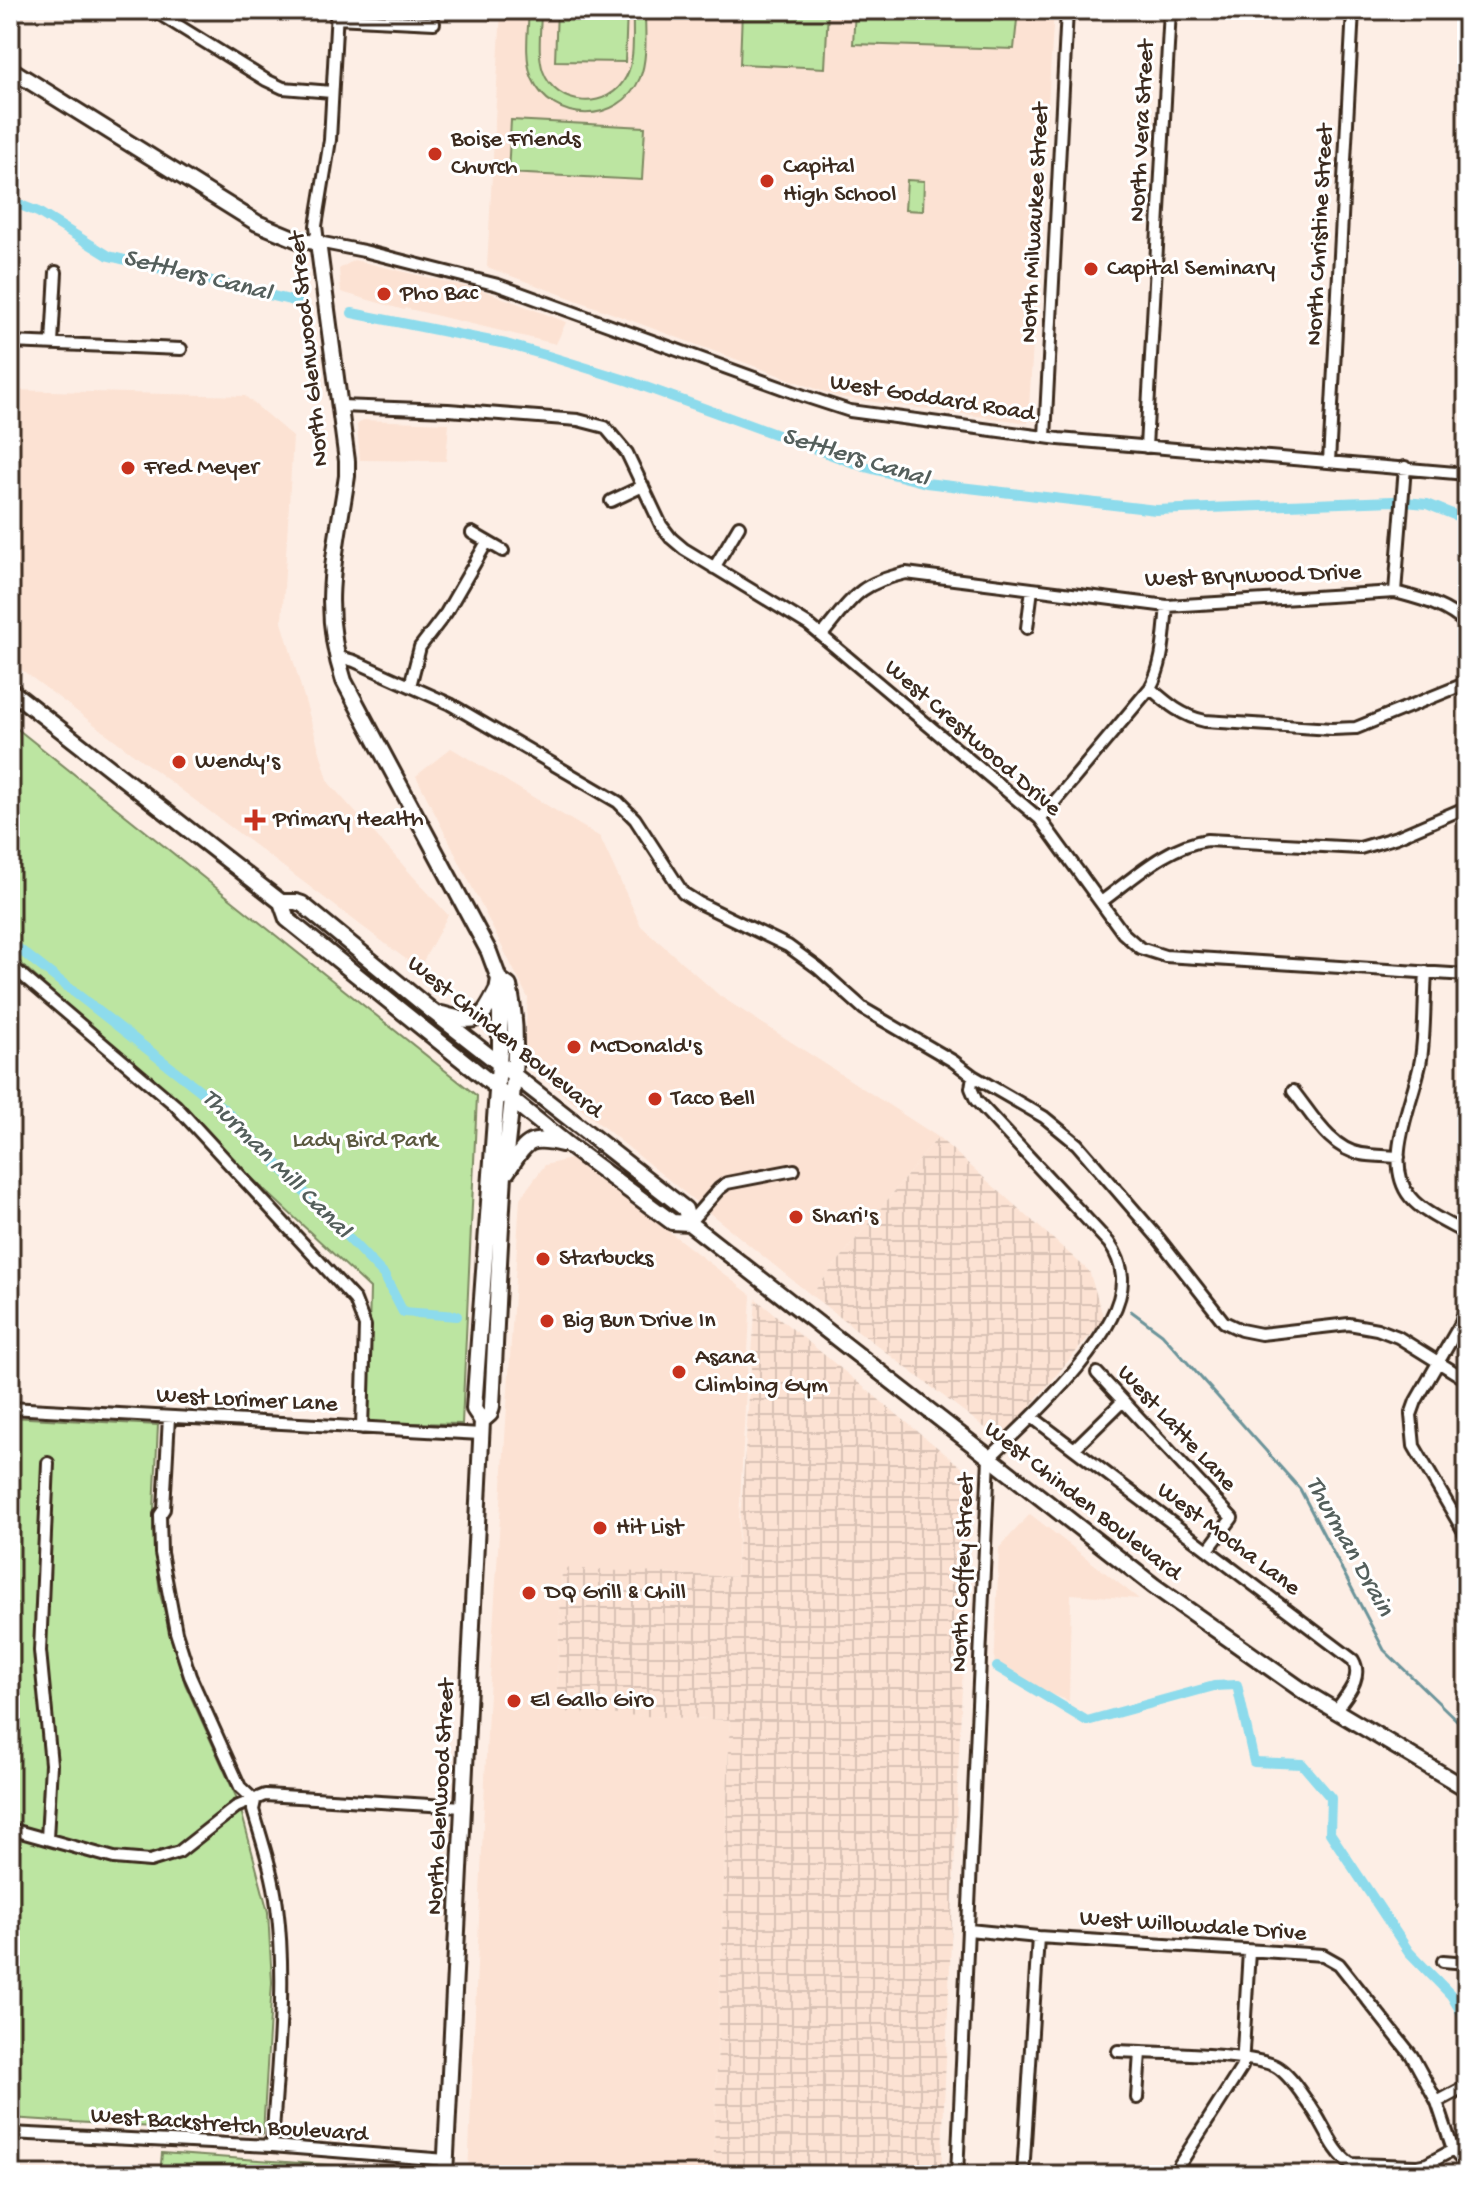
<svg xmlns="http://www.w3.org/2000/svg" width="1477" height="2185" font-family="'Gochi Hand',sans-serif">
	<style>
		.built { fill: #fce2d3 }
		.industrial { fill: url(#industrial-grid) }
		.green { fill: #bce5a1; stroke: #7c8860; stroke-width: 2 }
		.lines { fill: none; stroke-linecap: round; stroke-linejoin: round }
		.stream { stroke: #6c949a; stroke-width: 3 }
		.canal { stroke: #8ddbec; stroke-width: 10 }
		.minor-casing { stroke: #3b2a1e; stroke-width: 16 }
		.major-casing { stroke: #3b2a1e; stroke-width: 20 }
		.minor { stroke: #fff; stroke-width: 10 }
		.major { stroke: #fff; stroke-width: 14 }
		.poi-dot { fill: #c8321e; stroke: #fff; stroke-width: 3 }
		.labels { text-anchor: middle; dominant-baseline: central; stroke-width: 6; stroke-linejoin: round; paint-order: stroke }
		.street-label { font-size: 24px; fill: #3b2a1e; stroke: #fff }
		.poi-label { font-size: 24px; fill: #3b2a1e; stroke: #fff; text-anchor: start }
		.park-label { font-size: 24px; fill: #5b593f; stroke: #fff }
		.water-label { font-size: 26px; font-style: italic; fill: #545f5c; stroke: #fff }
	</style>
	<defs>
		<pattern id="industrial-grid" width="8" height="8" patternUnits="userSpaceOnUse" patternTransform="scale(2)"><rect width="8" height="8" fill="#fce2d3"/><path d="M0 4h8M4 0v8" fill="none" stroke="#d9c2b5"/></pattern>
	</defs>
	<rect width="100%" height="100%" fill="#fdeee5"/>
	<filter id="ink" filterUnits="userSpaceOnUse"><feTurbulence type="fractalNoise" baseFrequency=".0125" numOctaves="2"/><feDisplacementMap in="SourceGraphic" scale="16" xChannelSelector="R" yChannelSelector="G"/><feConvolveMatrix kernelMatrix="1 2 1 2 8 2 1 2 1" color-interpolation-filters="sRGB"/></filter>
	<g filter="url(#ink)">
		<path class="built" d="M501,10H1054L1028,423L838,397L487,267Z
			M354,260L485,291L566,322L556,344L405,308L404,310L341,292L339,269Z
			M10,390L245,396L293,437L282,622L329,783L448,915L419,969L10,661Z
			M363,420L449,423L446,461L360,460L357,425Z
			M451,748L600,837L641,926L720,996L938,1137L811,1295L523,1062L528,998L416,776Z
			M574,1158L751,1295L736,1577L562,1569L556,1711L730,1720L713,2175H468L488,1710L520,1198L545,1165Z
			M1030,1514L1139,1599L1071,1594L1069,1701L994,1671L999,1548Z"/>
		<path class="industrial" d="M938,1137L1089,1271L1104,1319L1001,1440L811,1295Z
			M756,1299L971,1475L941,2175H713L730,1720L556,1712L562,1568L736,1577Z"/>
		<path class="green" d="M529,10H541C541,29 537,53 543,71C556,108 609,111 626,77C636,58 632,31 633,10H645C645,32 648,58 640,78C620,125 552,125 532,78C524,58 528,31 529,10Z
			M557,10H627L625,62L555,61Z
			M742,10H828L825,68L740,64Z
			M855,10H1018L1014,49L853,44Z
			M511,120L645,127L642,180L508,173Z
			M907,180L924,181L923,211L905,210Z
			M10,723L477,1096L462,1424L367,1422L370,1288L10,953Z
			M10,1417L158,1425L153,1531L160,1594L185,1684L239,1803L268,1912L272,1982L263,2134L10,2118Z
			M162,2153L355,2167L362,2175H160Z"/>
		<g class="lines">
			<path class="stream" d="M1131,1311L1162,1334L1300,1489L1384,1650L1467,1730"/>
			<path class="canal" d="M10,201L38,212L109,256L302,303
				M352,313L506,344L545,355L629,381L865,467L926,483L1156,510L1393,501L1427,504L1467,520
				M10,942L224,1109L384,1275L403,1312L457,1316
				M997,1667L1087,1721L1214,1686L1237,1685L1254,1762L1302,1764L1331,1798L1330,1833L1409,1952L1451,1995L1467,2022"/>
			<defs>
				<path id="minor" d="M153,10L266,80L283,88L332,92
					M337,10L330,140L316,226L318,242L364,251L498,285L804,396L850,411L1059,439L1467,474
					M336,18L434,23
					M10,342L181,349
					M52,343L56,272
					M340,406L448,410L578,420L605,427L627,453L661,525L671,538L684,549L809,625L1040,819L1123,933L1140,948L1165,956L1467,975
					M1045,437L1067,10
					M1146,447L1170,10
					M1329,462L1353,10
					M611,501L643,486
					M472,533L503,551
					M714,568L739,526
					M1395,592L1405,467
					M1027,628L1032,589
					M822,635C852,599 857,584 906,573L1167,606L1395,592C1421,599 1447,605 1467,625
					M336,656L354,661L450,704L618,802L635,819L683,893L699,903L788,946L818,968L864,1009L953,1061L973,1076L1044,1117L1077,1144L1159,1239L1224,1322L1241,1330L1261,1334L1349,1324L1377,1329L1398,1337L1467,1380
					M410,686L420,647L446,613L487,542
					M1150,688C1168,704 1182,716 1205,721L1332,729L1356,728L1467,683
					M1040,819L1150,688C1164,664 1164,633 1167,606
					M1101,902C1134,878 1166,846 1207,840L1360,848L1397,837L1467,807
					M10,965L175,1105L355,1300L365,1326L362,1428
					M1426,972C1424,1001 1425,1031 1421,1059C1415,1098 1381,1161 1410,1197C1423,1213 1449,1224 1467,1234
					M1293,1091C1311,1113 1330,1149 1361,1154C1373,1156 1387,1156 1399,1157
					M689,1223L719,1189L727,1183L794,1170
					M1467,1303L1461,1323L1416,1401L1411,1415L1414,1446L1467,1537
					M1097,1373L1232,1518L1208,1550
					M10,1408L481,1434
					M169,1417L164,1509L160,1515L161,1553L176,1632L190,1676L240,1787L255,1801L253,1810C262,1841 273,1873 277,1906C287,1985 277,2066 272,2146
					M1032,1417L1353,1660C1364,1679 1345,1696 1335,1712
					M1074,1449L1123,1401
					M10,1829L114,1858L150,1861L179,1852L236,1807L265,1795L463,1807
					M47,1839L51,1764L40,1651L48,1463
					M969,1930L1038,1937L1323,1955L1339,1964L1412,2056L1437,2102L1453,2150L1467,2166
					M1443,1961L1467,1963
					M1118,2051C1150,2053 1255,2053 1277,2067C1290,2075 1300,2092 1309,2104C1324,2123 1332,2152 1351,2164L1417,2166L1427,2164L1453,2150
					M1137,2098L1140,2052
					M1437,2102L1467,2086
					M10,2133L272,2146L446,2160
					M957,2175L989,1458C1029,1420 1125,1334 1122,1277C1121,1264 1116,1253 1109,1243L976,1100L971,1088L973,1076
					M1023,2175L1038,1937
					M1173,2175L1242,2067L1249,1951"/>
				<path id="major" d="M10,69L257,223L298,240L318,242L347,461V476C336,552 319,605 344,681L489,952L499,979L497,991L500,1010V1050L474,1409L482,1421L445,2175
					M10,690L281,902L287,919L568,1145L672,1222L689,1223L1154,1586L1306,1693L1467,1789
					M281,902H296L302,904L432,1011L685,1209L689,1223
					M442,1014C476,1024 480,1024 496,992
					M507,1172C526,1143 527,1135 562,1144
					M482,1421L490,1414L492,1406C496,1329 499,1252 504,1175C509,1113 523,1047 509,986L499,979"/>
			</defs>
			<use href="#minor" class="minor-casing"/>
			<use href="#major" class="major-casing"/>
			<use href="#minor" class="minor"/>
			<use href="#major" class="major"/>
		</g>
	</g>
	<g class="poi-dot">
		<circle cx="435" cy="154" r="8"/>
		<circle cx="767" cy="181" r="8"/>
		<circle cx="1091" cy="269" r="8"/>
		<circle cx="384" cy="294" r="8"/>
		<circle cx="128" cy="468" r="8"/>
		<circle cx="179" cy="762" r="8"/>
		<path d="M251 808h8v8h8v8h-8v8h-8v-8h-8v-8h8z"/>
		<circle cx="574" cy="1047" r="8"/>
		<circle cx="655" cy="1099" r="8"/>
		<circle cx="796" cy="1217" r="8"/>
		<circle cx="543" cy="1259" r="8"/>
		<circle cx="547" cy="1321" r="8"/>
		<circle cx="679" cy="1372" r="8"/>
		<circle cx="600" cy="1528" r="8"/>
		<circle cx="529" cy="1593" r="8"/>
		<circle cx="514" cy="1701" r="8"/>
	</g>
	<g class="labels">
		<g class="street-label">
			<text transform="translate(1143 131) rotate(-87)">North Vera Street</text>
			<text transform="translate(1036 223) rotate(-87)">North Milwaukee Street</text>
			<text transform="translate(1321 235) rotate(-87)">North Christine Street</text>
			<text transform="translate(310 349) rotate(-96)">North Glenwood Street</text>
			<text transform="translate(932 399) rotate(9)">West Goddard Road</text>
			<text transform="translate(1253 577) rotate(-2)">West Brynwood Drive</text>
			<text transform="translate(972 739) rotate(41)">West Crestwood Drive</text>
			<text transform="translate(504 1038) rotate(39)">West Chinden Boulevard</text>
			<text transform="translate(247 1401) rotate(3)">West Lorimer Lane</text>
			<text transform="translate(1176 1429) rotate(47)">West Latte Lane</text>
			<text transform="translate(1082 1502) rotate(38)">West Chinden Boulevard</text>
			<text transform="translate(1228 1540) rotate(37)">West Mocha Lane</text>
			<text transform="translate(964 1573) rotate(-88)">North Coffey Street</text>
			<text transform="translate(442 1797) rotate(-87)">North Glenwood Street</text>
			<text transform="translate(1193 1927) rotate(4)">West Willowdale Drive</text>
			<text transform="translate(229 2126) rotate(4)">West Backstretch Boulevard</text>
		</g>
		<g class="poi-label">
			<text x="451" y="140">Boise Friends<tspan x="451" dy="28">Church</tspan></text>
			<text x="783" y="167">Capital<tspan x="783" dy="28">High School</tspan></text>
			<text x="1107" y="269">Capital Seminary</text>
			<text x="400" y="294">Pho Bac</text>
			<text x="144" y="468">Fred Meyer</text>
			<text x="195" y="762">Wendy's</text>
			<text x="273" y="820">Primary Health</text>
			<text x="590" y="1047">McDonald's</text>
			<text x="671" y="1099">Taco Bell</text>
			<text x="812" y="1217">Shari's</text>
			<text x="559" y="1259">Starbucks</text>
			<text x="563" y="1321">Big Bun Drive In</text>
			<text x="695" y="1358">Asana<tspan x="695" dy="28">Climbing Gym</tspan></text>
			<text x="616" y="1528">Hit List</text>
			<text x="545" y="1593">DQ Grill &amp; Chill</text>
			<text x="530" y="1701">El Gallo Giro</text>
		</g>
		<g class="park-label">
			<text x="365" y="1141">Lady Bird Park</text>
		</g>
		<g class="water-label">
			<text transform="translate(197 277) rotate(14)">Settlers Canal</text>
			<text transform="translate(855 459) rotate(17)">Settlers Canal</text>
			<text transform="translate(275 1165) rotate(45)">Thurman Mill Canal</text>
			<text transform="translate(1348 1547) rotate(61)">Thurman Drain</text>
		</g>
	</g>
	<rect width="1477" height="2185" fill="none" stroke="#fff" stroke-width="40"/>
	<rect x="20" y="20" width="1437" height="2145" fill="none" stroke="#3b2a1e" stroke-width="3" filter="url(#ink)"/>
</svg>
